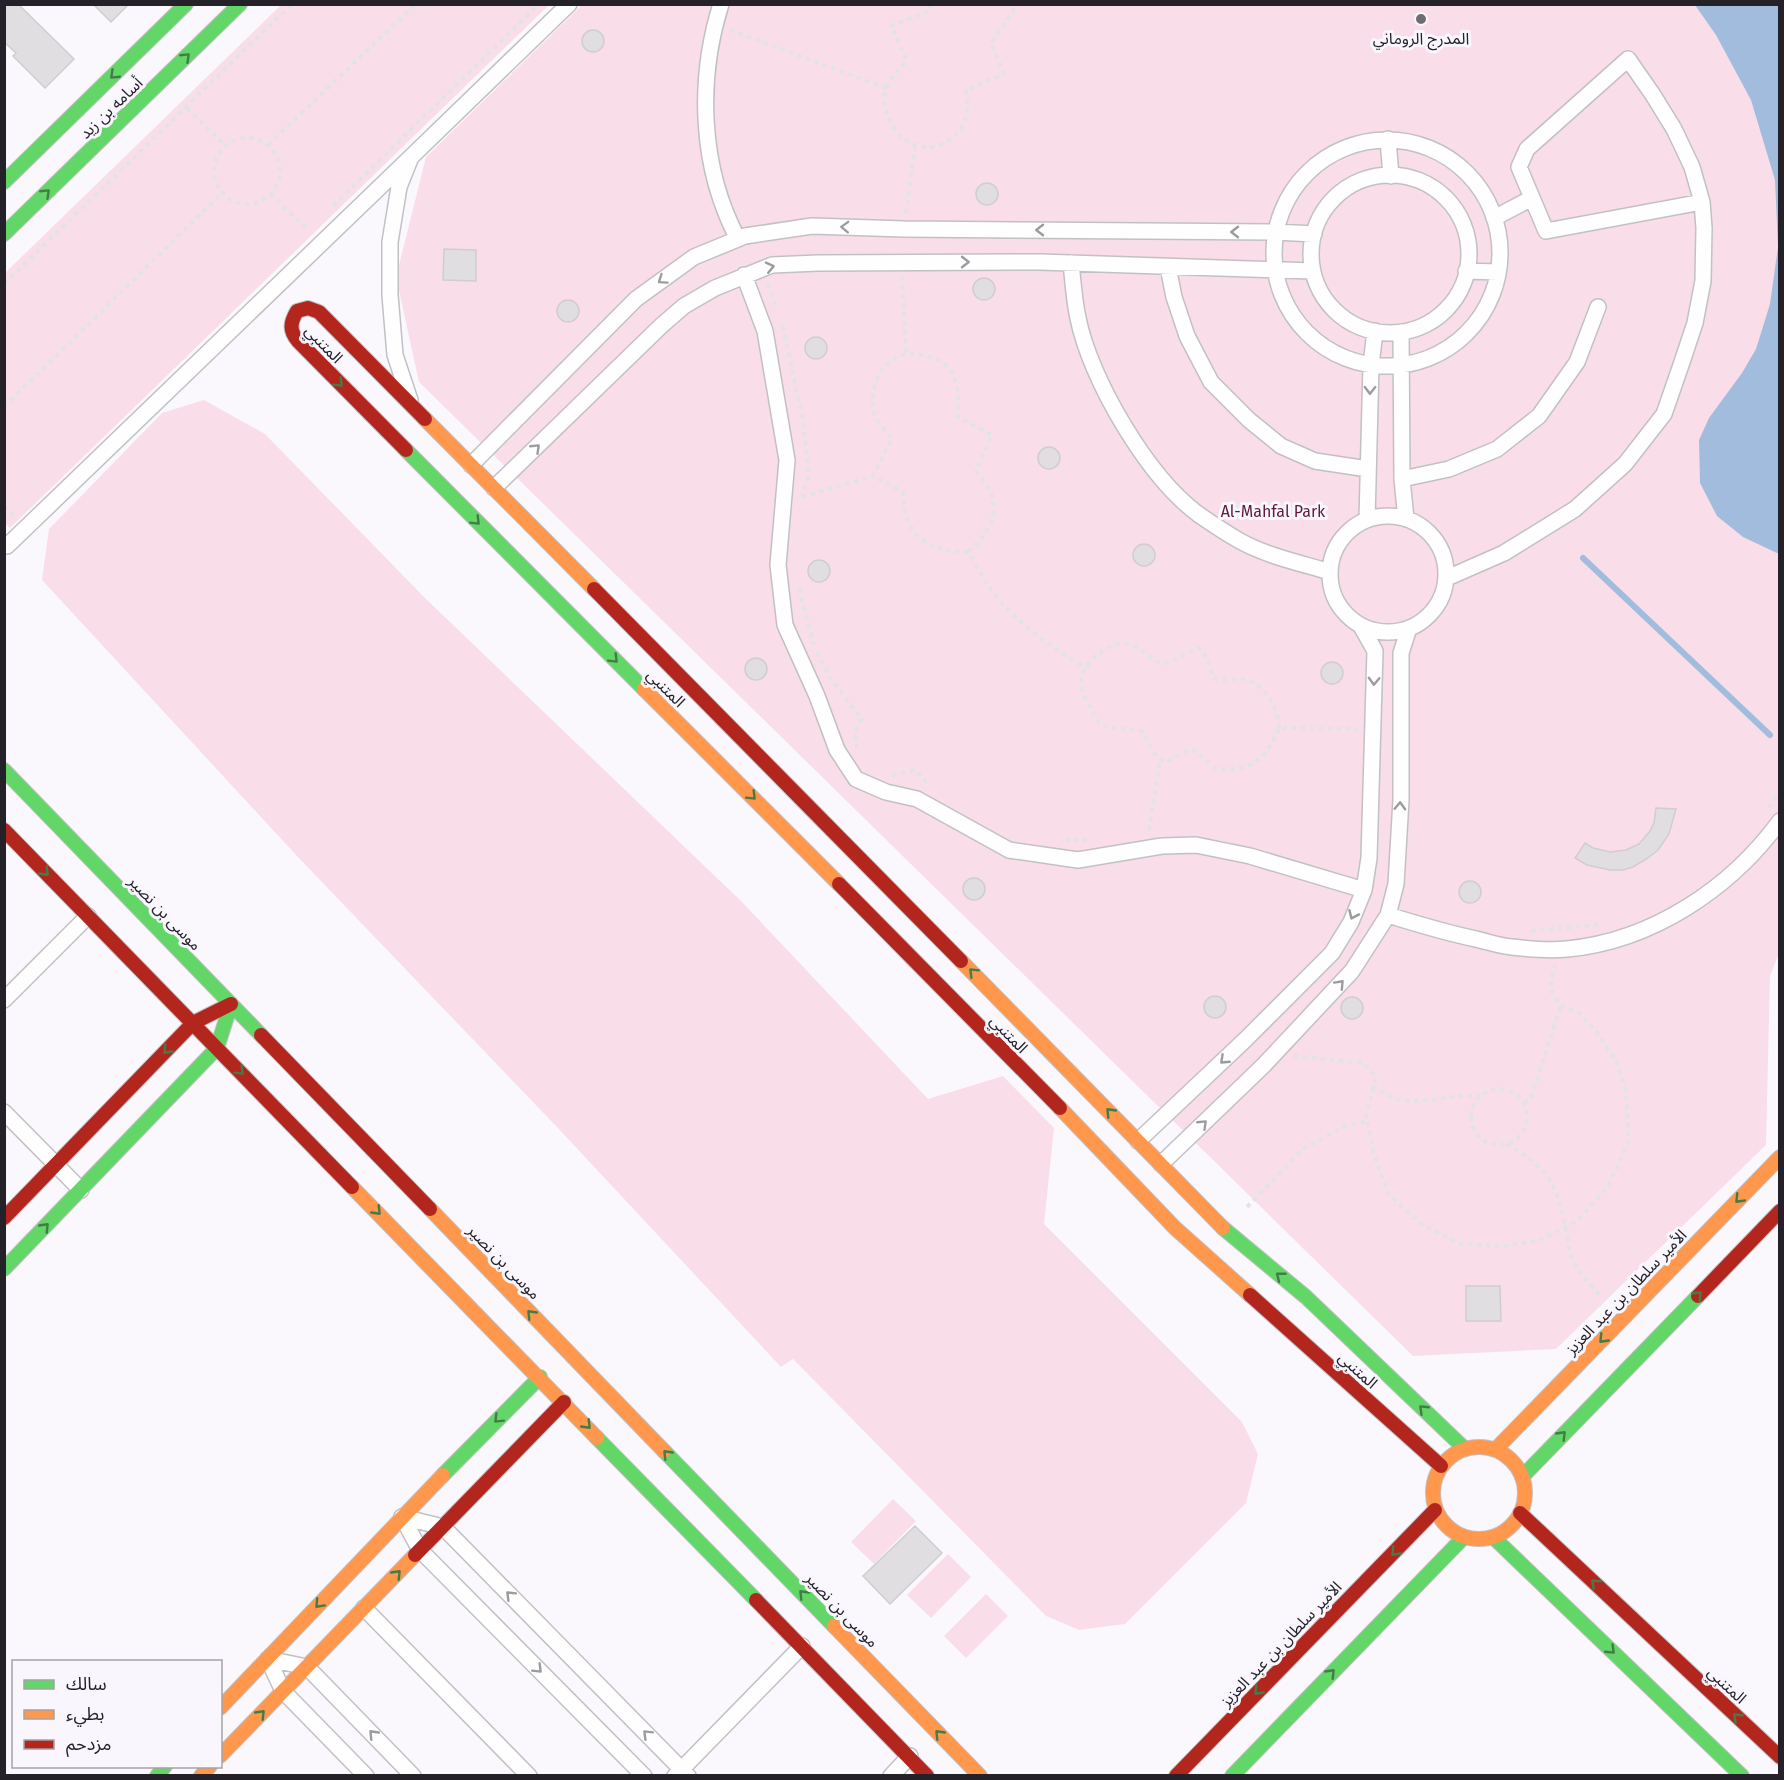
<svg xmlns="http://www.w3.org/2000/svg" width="1784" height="1780" font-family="'Fira Sans','Noto Sans Arabic',sans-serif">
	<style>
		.green { fill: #f9deea }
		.water { fill: #a1bcdc }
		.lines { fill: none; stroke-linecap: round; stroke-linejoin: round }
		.stream { stroke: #a1bcdc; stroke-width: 6 }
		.building { fill: #e1dee2; stroke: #d0cdd1; stroke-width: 1.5 }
		.street-casing { stroke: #c2c0c4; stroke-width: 18 }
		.fast-casing { stroke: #c2c0c4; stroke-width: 16 }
		.slow-casing { stroke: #c2c0c4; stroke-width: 16 }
		.jam-casing { stroke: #c2c0c4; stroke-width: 16 }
		.path { stroke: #e3e3e3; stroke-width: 4; stroke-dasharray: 4.5 4.5; stroke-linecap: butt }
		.street { stroke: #fefeff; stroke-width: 15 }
		.fast { stroke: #63d668; stroke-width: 14 }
		.slow { stroke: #ff974d; stroke-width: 14 }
		.jam { stroke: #b3261e; stroke-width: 14 }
		.oneway { stroke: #447c48 }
		.oneway2 { stroke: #9c9b9e }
		.poi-dot { fill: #6f6d72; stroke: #f9f7fd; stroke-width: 2 }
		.labels { text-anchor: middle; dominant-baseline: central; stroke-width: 6; stroke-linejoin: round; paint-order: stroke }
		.poi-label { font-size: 16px; fill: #242228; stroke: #f9f7fd }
		.street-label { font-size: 16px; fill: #242228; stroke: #f9f7fd }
		.park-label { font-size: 16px; fill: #60193d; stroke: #f9f7fd }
	</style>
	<rect width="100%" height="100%" fill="#faf8fc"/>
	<path class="green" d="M282,4L549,5L10,528L4,522L5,273Z
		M582,5H1779L1780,951L1770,976L1766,1145L1556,1349L1413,1356L419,382L396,277L426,157Z
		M204,400L265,434L426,599L742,902L928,1099L1003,1076L1054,1128L1044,1224L1242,1422L1258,1454L1246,1503L1125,1624L1079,1630L1046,1616L793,1359L781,1367L556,1126L296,855L42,580L49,529L162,413Z
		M893,1499L916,1521L874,1564L851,1542Z
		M948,1554L971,1577L931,1618L907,1595Z
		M986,1594L1008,1616L966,1658L944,1636Z"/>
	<path class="water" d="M1695,5H1779V554L1743,537L1717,516L1700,483L1699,440L1709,418L1742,373L1756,349L1770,304L1778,247L1775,180L1751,100L1716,35Z"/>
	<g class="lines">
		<path class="stream" d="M1583,558L1770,735"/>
	</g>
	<path class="building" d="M4,4H18L74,59L45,88L13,56L16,53L4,42Z
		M93,4H129L111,22Z
		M582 41a11 11 0 1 1 22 0a11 11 0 1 1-22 0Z
		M976 194a11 11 0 1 1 22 0a11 11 0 1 1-22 0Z
		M444,249L476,250V281L443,280Z
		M973 289a11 11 0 1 1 22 0a11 11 0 1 1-22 0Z
		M557 311a11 11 0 1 1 22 0a11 11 0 1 1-22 0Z
		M805 348a11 11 0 1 1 22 0a11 11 0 1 1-22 0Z
		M1038 458a11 11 0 1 1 22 0a11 11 0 1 1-22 0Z
		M1133 555a11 11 0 1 1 22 0a11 11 0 1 1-22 0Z
		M808 571a11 11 0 1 1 22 0a11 11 0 1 1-22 0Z
		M745 669a11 11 0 1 1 22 0a11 11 0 1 1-22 0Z
		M1321 673a11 11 0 1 1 22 0a11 11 0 1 1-22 0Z
		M1656,808L1676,809L1669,834L1658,850L1648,858L1633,867L1623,870H1610L1587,865L1575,858L1585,843L1593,848L1610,852L1626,850L1639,844L1650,831L1654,823Z
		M963 889a11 11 0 1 1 22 0a11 11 0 1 1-22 0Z
		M1459 892a11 11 0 1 1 22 0a11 11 0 1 1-22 0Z
		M1204 1007a11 11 0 1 1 22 0a11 11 0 1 1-22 0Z
		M1341 1008a11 11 0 1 1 22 0a11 11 0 1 1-22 0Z
		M1466,1286H1500L1501,1321H1466Z
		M915,1526L942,1553L890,1604L863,1576Z"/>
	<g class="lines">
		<defs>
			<path id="street" d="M721,4C697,80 700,168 738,239
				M1388,139L1391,176
				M1274 253a113 113 0 1 1 226 0a113 113 0 1 1-226 0Z
				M1311 254a79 79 0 1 1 158 0a79 79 0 1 1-158 0Z
				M1494,218L1532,198
				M1071,263C1073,281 1074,300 1078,318C1090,379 1147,476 1198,514C1211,523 1226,533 1240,541C1267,556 1300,563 1330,572
				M1168,267L1174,297L1187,336L1211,382L1249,420L1281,446L1315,461L1368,469
				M1466,271L1498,272
				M744,275L765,331L787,460L778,565L785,625L817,696L837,750L856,779L886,792L917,799L1009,850L1078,860L1162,846L1196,845L1250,856L1364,890
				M1401,332L1402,479L1406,519
				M410,400L395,355L390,295V242L399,187L411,157L569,4
				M471,465L636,299L694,257L745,236L812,226L904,229L1275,232L1314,234
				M1402,479L1449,469L1497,449L1539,416L1577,362L1598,307
				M494,488L662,325L684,306L715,288L772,265L818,263L1040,262L1312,271
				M1330 574a58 58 0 1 1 116 0a58 58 0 1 1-116 0Z
				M1367,520L1371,365L1375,331
				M7,546L411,157
				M1447,578L1504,553L1575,509L1625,464L1664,414L1681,365L1695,323L1703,281L1704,228L1702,202L1692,167L1674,129L1653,95L1628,59L1527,149L1519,167L1546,231L1702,202
				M1388,915C1417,924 1447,933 1476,939C1488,942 1500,946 1512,947C1529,949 1550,951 1567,949C1652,941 1730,889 1780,821
				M4,1000L88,916
				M4,1112L81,1190
				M1138,1141L1246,1039L1332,953L1351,922L1364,890L1369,858L1375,651L1361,626
				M1161,1164L1264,1065L1352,971L1388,915L1396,884L1401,800V653L1409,628
				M402,1517L443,1527L688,1776
				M402,1517L420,1550L644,1776
				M364,1608L529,1776
				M268,1659L307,1667L413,1776
				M268,1659L283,1691L366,1776
				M675,1776L802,1646
				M891,1776L910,1756"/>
			<path id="fast" d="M4,182L186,4
				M4,234L240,4
				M406,450L644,689
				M4,770L261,1035
				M1223,1228L1306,1297L1465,1449
				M4,1269L217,1048L231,1004
				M597,1438L756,1600
				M664,1451L834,1626
				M443,1475L540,1377
				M1522,1477L1698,1296
				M1493,1537L1742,1776
				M157,1776L165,1766
				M1232,1776L1464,1537"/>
			<path id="slow" d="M425,419L594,589
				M644,689L839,884
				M961,961L1223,1228
				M1060,1108L1175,1228L1250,1295
				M352,1187L597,1438
				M430,1209L664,1451
				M1433 1493a46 46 0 1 1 92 0a46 46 0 1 1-92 0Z
				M1495,1450L1780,1157
				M834,1626L980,1776
				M220,1708L443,1475
				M220,1756L415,1555
				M201,1776L210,1766"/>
			<path id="jam" d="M406,450L298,341C289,330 290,323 297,311L308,308L319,312L425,419
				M594,589L961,961
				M4,830L352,1187
				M839,884L1060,1108
				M261,1035L430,1209
				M4,1218L193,1023L231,1004
				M1250,1295L1441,1466
				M1698,1296L1780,1211
				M1520,1513L1780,1757
				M415,1555L564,1402
				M756,1600L927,1776
				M1176,1776L1435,1510"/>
		</defs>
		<use href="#street" class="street-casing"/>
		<use href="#fast" class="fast-casing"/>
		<use href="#slow" class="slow-casing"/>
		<use href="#jam" class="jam-casing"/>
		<path class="path" d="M930,4L931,10L891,26L907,61C899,69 891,77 887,87C882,98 884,108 889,119C899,144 930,158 953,137C956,134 960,130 962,127C969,115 967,102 966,90L1004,74L991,43L1013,12V4
			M730,30L886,88
			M187,108L226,146
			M214 171a33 33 0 1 1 66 0a33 33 0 1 1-66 0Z
			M268,145L416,4
			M270,194L308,230
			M333,206L539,4
			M906,213L915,147
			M902,276L906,354
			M4,284L292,4
			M768,284L775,305
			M783,326L803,420L809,476L802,495
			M4,407L223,192
			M802,497L873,476
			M4,506L13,515L15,513
			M968,552C997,526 1004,502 976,471L992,435L958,417C958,403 959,388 953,375C950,367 941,361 933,358C925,356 914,352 906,354C881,358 868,390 874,412C876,422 886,431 892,438L873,476L903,492C904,536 926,551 968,552C977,566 985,582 995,595C1015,621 1058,653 1087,668
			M799,589L814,645
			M817,652L831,679L862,719C854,728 854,737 857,748
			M1279,728C1279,707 1263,682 1242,679C1233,678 1222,682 1214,678L1204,652L1198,648C1188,651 1171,663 1165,663C1149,663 1139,640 1119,644C1102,647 1080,666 1081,685C1081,694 1088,703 1092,710C1094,714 1096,719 1099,722C1111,733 1129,726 1143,732C1149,743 1153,757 1166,762L1188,750H1194L1215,768C1251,773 1266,759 1279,728L1357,729
			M892,775L915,770L928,784
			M1769,808L1780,791
			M1149,830L1160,760
			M1065,840H1087
			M1531,931L1602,924
			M1294,1056L1363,1063L1376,1077L1366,1116L1374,1155L1388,1193L1418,1222L1460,1244L1504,1246L1538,1241L1577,1221L1607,1188L1629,1142L1626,1092L1617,1063L1600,1036L1579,1013L1560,1005L1550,988L1555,965
			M1372,1087C1379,1090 1386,1096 1393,1098C1421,1107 1452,1093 1480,1096
			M1471 1117a28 28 0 1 1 56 0a28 28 0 1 1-56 0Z
			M1524,1103L1531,1098L1561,1005
			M1506,1144C1546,1166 1556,1181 1565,1226C1567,1235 1568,1244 1570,1253C1575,1269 1591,1285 1602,1298
			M1247,1207L1304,1148L1346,1126L1367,1121"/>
		<use href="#street" class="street"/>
		<use href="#fast" class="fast"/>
		<use href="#slow" class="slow"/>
		<use href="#jam" class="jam"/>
	</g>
	<defs><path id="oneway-chevron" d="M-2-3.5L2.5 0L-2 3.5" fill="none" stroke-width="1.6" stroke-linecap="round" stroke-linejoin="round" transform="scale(1.5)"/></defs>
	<g class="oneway">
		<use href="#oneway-chevron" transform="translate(186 57) rotate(-44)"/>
		<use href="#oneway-chevron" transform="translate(114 75) rotate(136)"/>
		<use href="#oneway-chevron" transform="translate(46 193) rotate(-44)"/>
		<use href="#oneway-chevron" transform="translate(339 383) rotate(45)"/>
		<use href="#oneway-chevron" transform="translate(476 521) rotate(45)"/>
		<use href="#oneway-chevron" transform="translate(614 659) rotate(45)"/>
		<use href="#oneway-chevron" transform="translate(752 796) rotate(45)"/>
		<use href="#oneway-chevron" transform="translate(45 872) rotate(46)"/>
		<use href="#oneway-chevron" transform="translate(973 972) rotate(-135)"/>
		<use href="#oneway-chevron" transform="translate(167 1050) rotate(134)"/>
		<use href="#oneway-chevron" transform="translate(240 1071) rotate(45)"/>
		<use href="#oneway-chevron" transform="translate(1110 1112) rotate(-134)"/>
		<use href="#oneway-chevron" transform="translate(1739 1199) rotate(134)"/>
		<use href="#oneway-chevron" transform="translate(377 1211) rotate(46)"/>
		<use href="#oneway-chevron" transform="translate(45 1227) rotate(-46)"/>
		<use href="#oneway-chevron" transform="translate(1280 1276) rotate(-141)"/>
		<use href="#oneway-chevron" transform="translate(1698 1295) rotate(-46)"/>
		<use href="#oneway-chevron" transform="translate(531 1314) rotate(-134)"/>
		<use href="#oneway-chevron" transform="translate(1603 1339) rotate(134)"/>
		<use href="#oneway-chevron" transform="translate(1423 1409) rotate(-136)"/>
		<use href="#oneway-chevron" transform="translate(498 1419) rotate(135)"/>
		<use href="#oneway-chevron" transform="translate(587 1425) rotate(46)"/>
		<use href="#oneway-chevron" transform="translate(1562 1435) rotate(-46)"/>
		<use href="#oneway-chevron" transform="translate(667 1454) rotate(-134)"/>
		<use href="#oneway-chevron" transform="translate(1395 1552) rotate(134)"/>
		<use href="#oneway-chevron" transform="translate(397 1574) rotate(-46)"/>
		<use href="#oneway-chevron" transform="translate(1595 1583) rotate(-137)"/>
		<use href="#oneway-chevron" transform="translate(803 1594) rotate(-134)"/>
		<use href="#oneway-chevron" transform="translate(319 1604) rotate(133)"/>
		<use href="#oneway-chevron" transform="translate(1611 1650) rotate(44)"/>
		<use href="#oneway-chevron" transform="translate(1331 1673) rotate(-46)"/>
		<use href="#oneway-chevron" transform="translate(1258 1691) rotate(134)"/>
		<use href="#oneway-chevron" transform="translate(261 1714) rotate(-46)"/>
		<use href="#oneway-chevron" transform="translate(1737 1717) rotate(-137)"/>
		<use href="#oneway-chevron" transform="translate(939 1734) rotate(-134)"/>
	</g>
	<g class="oneway2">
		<use href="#oneway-chevron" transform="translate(845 227) rotate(-178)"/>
		<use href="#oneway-chevron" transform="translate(1040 230) rotate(-180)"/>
		<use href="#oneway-chevron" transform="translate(1235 232) rotate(-180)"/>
		<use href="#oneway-chevron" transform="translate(965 262)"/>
		<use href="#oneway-chevron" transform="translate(770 267) rotate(-13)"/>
		<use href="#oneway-chevron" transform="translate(662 280) rotate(145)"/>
		<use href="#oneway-chevron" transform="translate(1370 390) rotate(91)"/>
		<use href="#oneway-chevron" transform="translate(536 448) rotate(-44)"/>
		<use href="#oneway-chevron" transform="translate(1374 681) rotate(92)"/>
		<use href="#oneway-chevron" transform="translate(1400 806) rotate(-88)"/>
		<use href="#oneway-chevron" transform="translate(1353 915) rotate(114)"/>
		<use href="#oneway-chevron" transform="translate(1340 984) rotate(-47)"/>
		<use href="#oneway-chevron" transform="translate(1224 1060) rotate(137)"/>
		<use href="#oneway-chevron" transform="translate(1203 1124) rotate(-44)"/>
		<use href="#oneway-chevron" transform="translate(510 1595) rotate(-135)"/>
		<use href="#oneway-chevron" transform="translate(538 1669) rotate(45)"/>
		<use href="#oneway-chevron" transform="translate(373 1734) rotate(-134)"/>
		<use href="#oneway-chevron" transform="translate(647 1734) rotate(-135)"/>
	</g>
	<circle class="poi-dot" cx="1421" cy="19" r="6"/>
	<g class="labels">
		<g class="poi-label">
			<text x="1421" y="38">المدرج الروماني</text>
		</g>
		<g class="street-label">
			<text transform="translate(111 108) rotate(-44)">أسامه بن زيد</text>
			<text transform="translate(324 344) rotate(46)">المتنبي</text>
			<text transform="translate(666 688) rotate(45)">المتنبي</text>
			<text transform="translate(165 913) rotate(46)">موسى بن نصير</text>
			<text transform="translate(1009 1034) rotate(46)">المتنبي</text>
			<text transform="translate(504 1262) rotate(46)">موسى بن نصير</text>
			<text transform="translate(1626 1292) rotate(-46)">الأمير سلطان بن عبد العزيز</text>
			<text transform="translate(1358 1370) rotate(42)">المتنبي</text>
			<text transform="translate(842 1610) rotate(46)">موسى بن نصير</text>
			<text transform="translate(1281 1644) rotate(-46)">الأمير سلطان بن عبد العزيز</text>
			<text transform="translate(1727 1685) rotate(43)">المتنبي</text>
		</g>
		<g class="park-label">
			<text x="1273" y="511">Al-Mahfal Park</text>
		</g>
	</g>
	<rect width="1784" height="1780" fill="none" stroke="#242228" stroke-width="12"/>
	<rect x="12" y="1660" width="210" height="108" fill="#f9f7fd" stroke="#a4a2a8" stroke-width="1.5"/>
	<rect x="24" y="1680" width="30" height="9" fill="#63d668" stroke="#a4a2a8" stroke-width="1.5"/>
	<text x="66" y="1690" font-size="18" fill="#242228">سالك</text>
	<rect x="24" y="1710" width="30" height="9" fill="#ff974d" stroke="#a4a2a8" stroke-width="1.5"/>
	<text x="66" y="1720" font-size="18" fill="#242228">بطيء</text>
	<rect x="24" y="1740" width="30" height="9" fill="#b3261e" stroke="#a4a2a8" stroke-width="1.5"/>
	<text x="66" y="1750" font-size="18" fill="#242228">مزدحم</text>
</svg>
